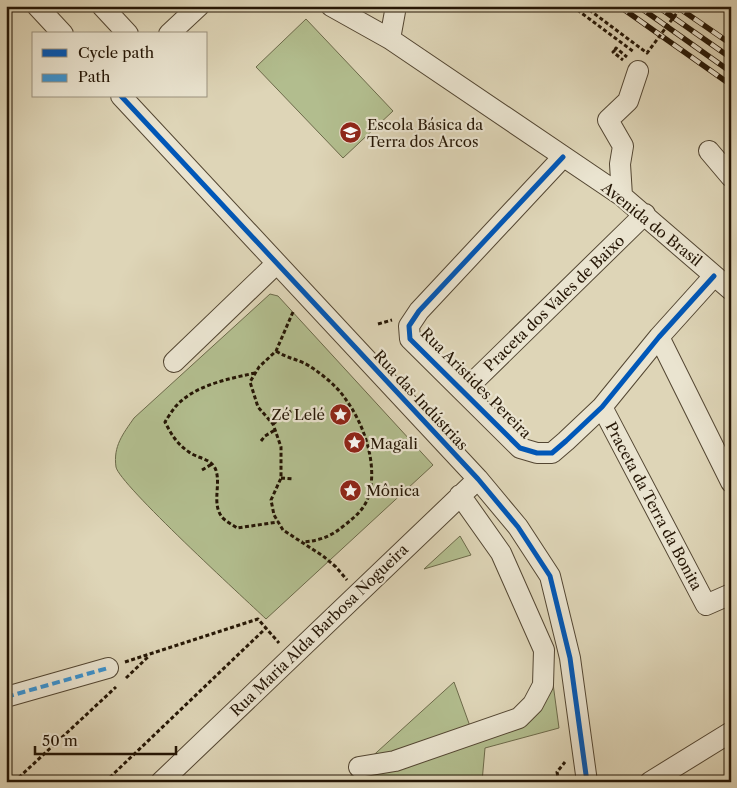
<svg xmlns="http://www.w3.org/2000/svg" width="737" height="788" font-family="'Libre Caslon Text',serif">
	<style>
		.green { fill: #b2bd8e; stroke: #6c6a4a }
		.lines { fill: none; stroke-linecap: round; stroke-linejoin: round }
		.minor-casing { stroke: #534632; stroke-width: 22 }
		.path { stroke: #251605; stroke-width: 3; stroke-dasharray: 4 2.5; stroke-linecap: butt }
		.minor { stroke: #eae4d0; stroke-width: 20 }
		.rail-casing { stroke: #251605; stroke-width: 5.5 }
		.rail { stroke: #eae4d0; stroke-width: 4; stroke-dasharray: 11; stroke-linecap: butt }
		.path-bridge { stroke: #251605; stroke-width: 3; stroke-dasharray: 4 2.5; stroke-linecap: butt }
		.quiet { stroke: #3b93d1; stroke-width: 4; stroke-dasharray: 8 4; stroke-linecap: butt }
		.cycleway-casing { stroke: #eae4d0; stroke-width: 8 }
		.cycleway { stroke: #0057b8; stroke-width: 5 }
		.labels { text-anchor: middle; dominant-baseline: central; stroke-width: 4.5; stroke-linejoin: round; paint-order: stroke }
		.poi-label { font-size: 15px; fill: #251605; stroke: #eae4d0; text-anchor: start }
		.street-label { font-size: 15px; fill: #251605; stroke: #eae4d0 }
	</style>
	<rect width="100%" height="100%" fill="#ded5b7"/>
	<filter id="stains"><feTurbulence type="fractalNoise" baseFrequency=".004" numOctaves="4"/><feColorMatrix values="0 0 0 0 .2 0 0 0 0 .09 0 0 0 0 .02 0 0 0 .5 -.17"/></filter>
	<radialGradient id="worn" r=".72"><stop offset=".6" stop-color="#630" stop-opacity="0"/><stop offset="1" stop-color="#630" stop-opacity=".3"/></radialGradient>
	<path class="green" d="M306,19L393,111L343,158L256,67Z
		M270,294L278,296L433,465L266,619C245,599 119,484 116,467C113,446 123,434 134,418Z
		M460,536L471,555L424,569Z
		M552,676L559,728L485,748L482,782H344L454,682L475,740L533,715Z"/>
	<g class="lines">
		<defs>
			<path id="minor" d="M37,6L63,34
				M102,6L128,34
				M331,6L390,39L622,196L731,290
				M169,34L199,6
				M390,39L396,6
				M121,96L478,479L518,527L550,576L570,658L587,782
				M709,151L731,177
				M563,157L419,311L409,326L410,339L520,448L537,453H552L566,441L602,407L659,337L714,276
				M622,196L620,164L623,146L608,120L628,101L638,71
				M659,337L731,482
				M174,362L276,264
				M464,391L645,214
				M602,407L706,605L731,594
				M6,697L108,668
				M359,767L395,761L519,718L533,704L543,685L544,650L501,553L460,495
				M161,782L478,479
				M650,782L731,732"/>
		</defs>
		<use href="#minor" class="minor-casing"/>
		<path class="path" d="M572,6L634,52
			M615,50L613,52L623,60
			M615,50L616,48L627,57
			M293,312L276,351L259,367L250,382L258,407L273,424L281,447V478L271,500L274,515L283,530L323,556L336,567L347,580
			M378,324L392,320
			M276,351C287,358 293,358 304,363C316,369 337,386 344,397C364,423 379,466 368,498C364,509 355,517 346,524C332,536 320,541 302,542
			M255,373C228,379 195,385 176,406C172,411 168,417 165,422C171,434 177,444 189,452C196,458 210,458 215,468C222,483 211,503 222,517C225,521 233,525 237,528L278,522
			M273,424L291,411
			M261,441L265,436L275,430
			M202,470L212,464
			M281,478L294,479
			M125,662L258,619L279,643
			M126,678L149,656
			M14,782L116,687
			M105,782L266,628
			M559,782L557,772L565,762"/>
		<use href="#minor" class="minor"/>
		<defs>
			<path id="rail" d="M619,6L731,85
				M638,6L731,72
				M657,6L731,58
				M676,6L731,44"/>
		</defs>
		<use href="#rail" class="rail-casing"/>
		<use href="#rail" class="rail"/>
		<path class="path-bridge" d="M584,6L647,53L682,6"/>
		<path class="quiet" d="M6,697L108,668"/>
		<defs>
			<path id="cycleway" d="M121,96L478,479L518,527L550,576L570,658L587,782
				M563,157L419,311L409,326L410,339L520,448L537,453H552L566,441L602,407L659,337L714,276"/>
		</defs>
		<use href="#cycleway" class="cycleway-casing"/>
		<use href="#cycleway" class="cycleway"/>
	</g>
	<defs>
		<symbol id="school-disc" viewBox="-11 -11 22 22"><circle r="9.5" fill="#8f2418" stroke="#eae4d0"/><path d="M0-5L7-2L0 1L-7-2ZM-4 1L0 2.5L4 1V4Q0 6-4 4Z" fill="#fff"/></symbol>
		<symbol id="sight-disc" viewBox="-11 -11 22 22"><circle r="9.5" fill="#8f2418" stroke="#eae4d0"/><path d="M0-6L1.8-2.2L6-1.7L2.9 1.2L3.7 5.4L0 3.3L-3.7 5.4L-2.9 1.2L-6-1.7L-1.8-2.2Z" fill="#fff"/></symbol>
	</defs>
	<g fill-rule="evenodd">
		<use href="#school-disc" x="338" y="120" width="25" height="25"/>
		<use href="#sight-disc" x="328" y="402" width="25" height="25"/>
		<use href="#sight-disc" x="342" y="430" width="25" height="25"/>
		<use href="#sight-disc" x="338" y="478" width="25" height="25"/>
	</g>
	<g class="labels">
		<g class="poi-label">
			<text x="367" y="124">Escola Básica da<tspan x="367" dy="17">Terra dos Arcos</tspan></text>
			<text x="325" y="414" text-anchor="end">Zé Lelé</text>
			<text x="370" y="443">Magali</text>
			<text x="366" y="490">Mônica</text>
		</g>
		<g class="street-label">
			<text transform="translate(652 224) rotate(39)">Avenida do Brasil</text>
			<text transform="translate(554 303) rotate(-44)">Praceta dos Vales de Baixo</text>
			<text transform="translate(476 383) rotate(45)">Rua Aristides Pereira</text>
			<text transform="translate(421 400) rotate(47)">Rua das Indústrias</text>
			<text transform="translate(654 506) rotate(62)">Praceta da Terra da Bonita</text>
			<text transform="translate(319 630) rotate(-44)">Rua Maria Alda Barbosa Nogueira</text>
		</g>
	</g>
	<rect width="737" height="788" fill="none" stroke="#ded5b7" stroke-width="25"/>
	<rect x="8" y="8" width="722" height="773" fill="none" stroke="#251605" stroke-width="2.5"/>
	<rect x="12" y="12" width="712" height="763" fill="none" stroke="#251605"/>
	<rect x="32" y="32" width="175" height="65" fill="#eae4d0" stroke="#9b927f"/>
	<rect x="42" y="49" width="25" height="8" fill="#0057b8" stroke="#9b927f"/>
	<text x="78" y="58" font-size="15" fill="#251605">Cycle path</text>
	<rect x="42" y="74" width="25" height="8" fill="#3b93d1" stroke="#9b927f"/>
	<text x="78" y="82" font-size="15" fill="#251605">Path</text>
	<path d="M35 746v8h141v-8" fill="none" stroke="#251605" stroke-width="2.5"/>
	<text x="42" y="746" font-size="15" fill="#251605" stroke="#eae4d0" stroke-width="4" paint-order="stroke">50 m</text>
	<rect width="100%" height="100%" filter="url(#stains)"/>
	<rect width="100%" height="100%" fill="url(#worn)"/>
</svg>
